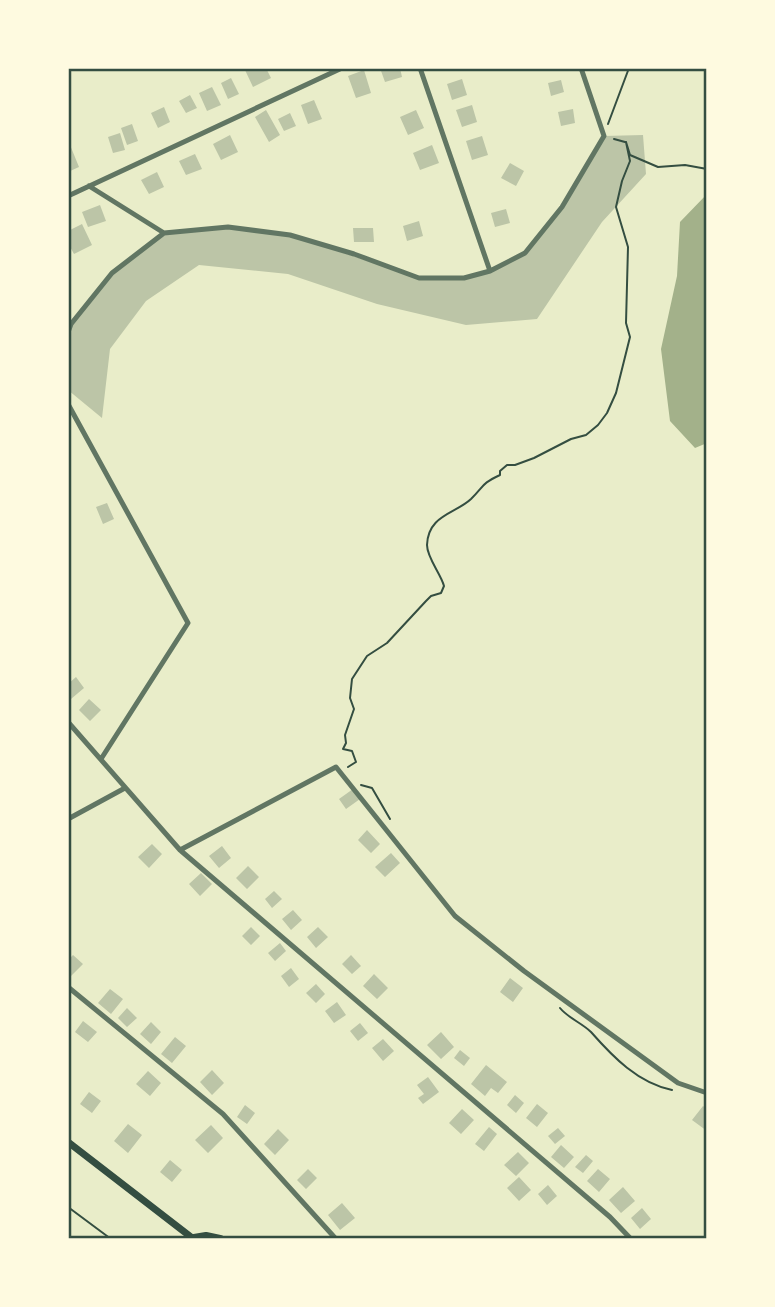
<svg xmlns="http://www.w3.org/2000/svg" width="775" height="1307" font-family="'Golos Text',sans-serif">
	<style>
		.water { fill: #a3b18a }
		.building { fill: #bcc5a7 }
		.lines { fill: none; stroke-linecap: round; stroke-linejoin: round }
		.path { stroke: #344e41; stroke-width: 2 }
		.minor { stroke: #617663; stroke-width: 5 }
		.secondary { stroke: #344e41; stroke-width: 7 }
		.primary { stroke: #344e41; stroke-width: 8 }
		.neatline { fill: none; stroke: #344e41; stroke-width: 2.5 }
	</style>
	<rect width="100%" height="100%" fill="#e9edc9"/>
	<path class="water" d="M707,194V443L695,448L670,421L661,349L677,276L680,222Z"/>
	<path class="building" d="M249,68H266L271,78L253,87L245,70Z
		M380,68H400L402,77L385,82Z
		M364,70L371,93L356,98L348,76Z
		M231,78L239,94L228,99L221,83Z
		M462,79L467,95L452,100L447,84Z
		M561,80L564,92L551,96L548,83Z
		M212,87L221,105L207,111L199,93Z
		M190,95L197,108L186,113L179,101Z
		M314,100L322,119L308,124L301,105Z
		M472,105L477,122L462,127L456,110Z
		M164,107L170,122L158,128L151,113Z
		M573,109L575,123L561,126L558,112Z
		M266,110L280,135L269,142L255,117Z
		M416,110L424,128L408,135L400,117Z
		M290,113L296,126L284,131L278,119Z
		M132,124L138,141L127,145L121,128Z
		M120,133L125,150L113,153L108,137Z
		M230,135L238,152L221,160L213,144Z
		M643,135L646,174L602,222L537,319L466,325L377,304L288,274L199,265L146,301L110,349L102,418L68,390V332L71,324L112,273L164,233L228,227L290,235L419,278H464L490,271L525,253L562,207L604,136Z
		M482,136L488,155L472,160L466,141Z
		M68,140L79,167L68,172Z
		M432,145L439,163L420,170L413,153Z
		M195,154L202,169L186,175L179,161Z
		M510,163L524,171L516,186L501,178Z
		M157,172L164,187L149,194L141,180Z
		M100,205L106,221L88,227L82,212Z
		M506,209L510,223L495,227L491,213Z
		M419,221L423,236L407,241L403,226Z
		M82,224L92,245L74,254L68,243V231Z
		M353,228H373L374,242H354Z
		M107,503L114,519L103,524L96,507Z
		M76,677L84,688L71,699L68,696V684Z
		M89,699L101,710L90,721L79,710Z
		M353,789L360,799L346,809L339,799Z
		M367,830L380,844L371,853L358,840Z
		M152,844L162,854L149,868L138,857Z
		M222,846L231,858L219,868L209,856Z
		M391,853L400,863L385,877L375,867Z
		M248,866L259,877L247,889L236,878Z
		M201,873L212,884L200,896L189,884Z
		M274,891L282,899L272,908L265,899Z
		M293,910L302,920L291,930L282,919Z
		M251,927L260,936L251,945L242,936Z
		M318,927L328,937L316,948L307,937Z
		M280,943L286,951L275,961L268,953Z
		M73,955L83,964L71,976L68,974V960Z
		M351,955L361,966L352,974L342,964Z
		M291,968L299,979L289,987L281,976Z
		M374,974L388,988L377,999L363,986Z
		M510,978L523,988L513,1002L500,992Z
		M316,984L325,994L316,1003L306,993Z
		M110,989L123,999L111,1014L98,1003Z
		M337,1002L346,1015L334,1023L325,1011Z
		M127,1008L137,1018L127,1027L118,1018Z
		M83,1021L97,1032L88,1042L75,1032Z
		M151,1022L161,1032L151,1044L140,1034Z
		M360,1023L368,1033L358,1041L350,1031Z
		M441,1032L454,1047L441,1059L427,1045Z
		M175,1037L186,1046L172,1063L161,1054Z
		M383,1039L394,1051L383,1061L372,1048Z
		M460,1050L470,1058L464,1066L454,1058Z
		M486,1065L507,1082L498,1093L491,1088L485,1096L471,1084Z
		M212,1070L224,1083L212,1095L200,1082Z
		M148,1071L161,1083L150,1096L136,1084Z
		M428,1077L439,1092L423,1104L418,1098L424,1094L417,1085Z
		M89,1092L101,1101L92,1113L80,1104Z
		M515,1095L524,1103L516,1113L507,1105Z
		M537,1104L548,1113L537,1127L526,1118Z
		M245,1105L255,1113L247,1124L237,1117Z
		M703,1106L707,1109V1131L692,1120Z
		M462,1109L474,1120L461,1134L449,1123Z
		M128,1124L142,1135L128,1153L114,1141Z
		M211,1125L223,1138L208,1153L195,1140Z
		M489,1127L497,1134L484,1151L475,1144Z
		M558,1128L565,1136L555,1144L548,1136Z
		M278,1129L289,1140L275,1155L264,1144Z
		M561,1145L574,1157L564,1168L551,1157Z
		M518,1152L529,1163L516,1176L504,1165Z
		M586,1155L593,1161L583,1173L575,1167Z
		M170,1160L182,1170L172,1182L160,1172Z
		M308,1169L317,1178L306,1189L297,1180Z
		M598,1169L610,1179L599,1192L587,1181Z
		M519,1177L531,1190L519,1201L507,1188Z
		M548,1185L557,1196L547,1205L538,1194Z
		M623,1187L635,1201L621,1213L609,1200Z
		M342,1203L355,1218L340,1230L328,1215Z
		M642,1208L651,1219L640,1229L631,1218Z"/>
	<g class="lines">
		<path class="path" d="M608,124L629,68
			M614,139L625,142
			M348,767L356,762L352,751L343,749L346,743L345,735L354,709L350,698L352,679L367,656L387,643L426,601L431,596L441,593L444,586C441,574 427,558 427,545C428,515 455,514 471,499C485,485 481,484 500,475V471L507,465H515L534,458L571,439L586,435L598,425L607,413L616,393L630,337L626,323L628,247L616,207L622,181L630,161L626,142L630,155L658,167L685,165L707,169
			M361,785L372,788L390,819
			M560,1008C568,1018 582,1023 591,1032C613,1057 638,1083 672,1090
			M68,1207L111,1239"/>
		<path class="minor" d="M420,68L490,271
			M89,186L164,233L228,227L290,235L354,254L419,278H464L490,271L525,253L562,207L604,136L581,68
			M68,196L342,68
			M68,332L71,324L112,273L164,233
			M68,404L188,623L101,759
			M68,722L180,850L610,1217L631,1239
			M68,819L125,788
			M180,850L336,767L455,916L524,971L678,1083L707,1093
			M68,987L223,1114L336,1239"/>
		<path class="secondary" d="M68,1142L191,1237"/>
		<path class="primary" d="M188,1239L206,1236L220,1239"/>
	</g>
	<rect width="775" height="1307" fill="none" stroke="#fefae0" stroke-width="140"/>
	<rect x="70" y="70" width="635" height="1167" class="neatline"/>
</svg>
